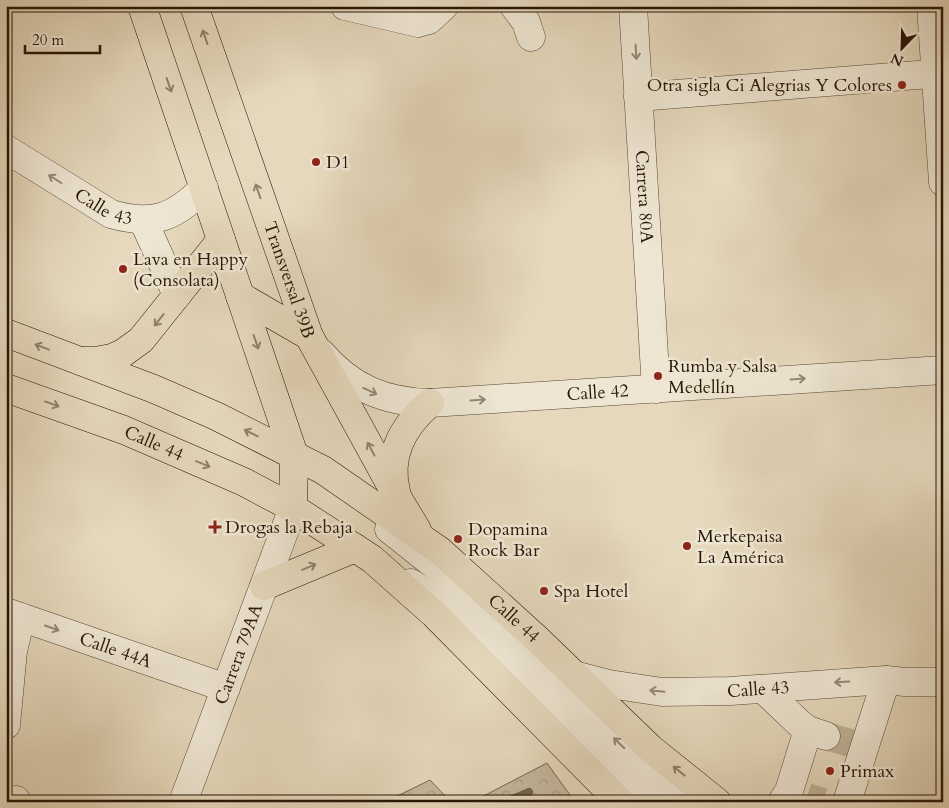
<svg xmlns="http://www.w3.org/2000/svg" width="949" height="808" font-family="Cardo,serif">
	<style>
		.forest { fill: url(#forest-crowns); stroke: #766652 }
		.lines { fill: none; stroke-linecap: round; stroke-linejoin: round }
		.stream { stroke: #72634e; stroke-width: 8 }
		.minor-tunnel { stroke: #bfb198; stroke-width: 28; stroke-dasharray: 28 14; stroke-linecap: butt }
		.minor-casing { stroke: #564634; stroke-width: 29 }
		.major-casing { stroke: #271606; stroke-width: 29 }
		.minor { stroke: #eee6d3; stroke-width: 28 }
		.major { stroke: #e5d8bc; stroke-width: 28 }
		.oneway { stroke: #90816a }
		.oneway2 { stroke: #948877 }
		.poi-dot { fill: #8f2418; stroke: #eee6d3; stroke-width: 2 }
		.labels { text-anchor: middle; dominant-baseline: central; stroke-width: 5; stroke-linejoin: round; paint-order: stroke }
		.poi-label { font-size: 18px; fill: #271606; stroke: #eee6d3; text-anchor: start }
		.street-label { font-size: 18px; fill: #271606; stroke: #eee6d3 }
	</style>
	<defs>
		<pattern id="forest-crowns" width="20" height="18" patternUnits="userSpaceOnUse" patternTransform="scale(1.25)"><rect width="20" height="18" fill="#c5b79d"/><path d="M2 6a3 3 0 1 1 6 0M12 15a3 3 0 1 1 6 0" fill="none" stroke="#a99d86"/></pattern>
	</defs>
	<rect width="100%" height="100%" fill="#e5d8bc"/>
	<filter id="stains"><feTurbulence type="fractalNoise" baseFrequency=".004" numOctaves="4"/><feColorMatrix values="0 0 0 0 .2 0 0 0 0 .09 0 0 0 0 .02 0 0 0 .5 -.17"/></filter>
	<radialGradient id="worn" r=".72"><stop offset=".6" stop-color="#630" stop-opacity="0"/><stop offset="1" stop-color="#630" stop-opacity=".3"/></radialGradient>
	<path class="forest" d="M547,763L575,802H472Z
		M430,780L451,802H385Z"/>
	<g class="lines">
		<path class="stream" d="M505,802L529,792"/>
		<path class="minor-tunnel" d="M826,736L854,744
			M807,797L823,802"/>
		<defs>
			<g id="minor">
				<path d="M345,6L418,23L429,20L444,6"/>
				<path d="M514,6L526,22L531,37"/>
				<path id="s1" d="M633,6L656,389"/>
				<path d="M931,6L943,182"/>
				<path d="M638,97L943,73"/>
				<path id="s2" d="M6,149L111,214C153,226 174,218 204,188"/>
				<path d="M143,220L177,295"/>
				<path id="s3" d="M321,353C351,388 385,402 430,403L943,370"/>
				<path d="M389,529L451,578L679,802"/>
				<path d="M411,583L446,605L486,643L549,710L645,802"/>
				<path id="s4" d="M6,612L226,688"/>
				<path id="s5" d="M574,675L609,684L662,692L730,691L886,680L905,682H943"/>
				<path d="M763,689L801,725L808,730L826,736"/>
				<path d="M6,725L13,651L21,617"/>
				<path d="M16,802V800"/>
				<path id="s6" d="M183,802L293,508"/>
				<path d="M782,802L789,791L808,730"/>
				<path d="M847,802L886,680"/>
			</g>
			<g id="major">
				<path d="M142,6L294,455L293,508"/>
				<path id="s7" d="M194,6L309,336L399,500L417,530"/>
				<path d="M240,296L309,336"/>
				<path id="s8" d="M6,333L154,389L216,416L323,470L440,551L537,639L651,749L717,802"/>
				<path d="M81,361H95L112,358L123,353L141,340L221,240"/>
				<path id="s9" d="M6,388L124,430L244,482L293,508L372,559L434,614L620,802"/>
				<path d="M396,491C387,455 403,426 430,403"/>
				<path d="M264,586L355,548"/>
			</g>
		</defs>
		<use href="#minor" class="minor-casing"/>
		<use href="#major" class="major-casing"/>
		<use href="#minor" class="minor"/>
		<use href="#major" class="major"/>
	</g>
	<defs><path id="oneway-shaft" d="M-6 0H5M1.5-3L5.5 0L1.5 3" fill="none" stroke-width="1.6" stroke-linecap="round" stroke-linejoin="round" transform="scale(1.25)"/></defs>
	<g class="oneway">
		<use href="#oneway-shaft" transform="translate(205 37) rotate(-109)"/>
		<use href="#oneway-shaft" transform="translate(169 85) rotate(71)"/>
		<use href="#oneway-shaft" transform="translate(258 191) rotate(-109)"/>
		<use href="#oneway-shaft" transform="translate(159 320) rotate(128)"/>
		<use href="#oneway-shaft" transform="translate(256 342) rotate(71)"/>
		<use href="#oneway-shaft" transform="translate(42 347) rotate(-159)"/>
		<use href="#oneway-shaft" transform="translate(52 404) rotate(20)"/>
		<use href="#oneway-shaft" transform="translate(251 433) rotate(-154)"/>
		<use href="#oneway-shaft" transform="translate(371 449) rotate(-118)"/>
		<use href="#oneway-shaft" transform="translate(203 464) rotate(23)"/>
		<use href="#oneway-shaft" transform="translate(309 567) rotate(-23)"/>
		<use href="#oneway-shaft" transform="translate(679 771) rotate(-141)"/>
	</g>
	<g class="oneway2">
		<use href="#oneway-shaft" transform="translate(636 52) rotate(87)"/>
		<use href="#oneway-shaft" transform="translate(55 179) rotate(-148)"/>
		<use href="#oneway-shaft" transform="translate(798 379) rotate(-4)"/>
		<use href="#oneway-shaft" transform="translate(370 391) rotate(25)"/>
		<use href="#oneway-shaft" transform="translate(478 400) rotate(-4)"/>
		<use href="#oneway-shaft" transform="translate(52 628) rotate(19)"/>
		<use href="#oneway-shaft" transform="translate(842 682) rotate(177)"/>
		<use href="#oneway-shaft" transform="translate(657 691) rotate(-174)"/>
		<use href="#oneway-shaft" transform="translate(619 743) rotate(-136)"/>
	</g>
	<g class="poi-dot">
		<circle cx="902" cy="85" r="5"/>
		<circle cx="316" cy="162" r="5"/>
		<circle cx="123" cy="269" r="5"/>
		<circle cx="658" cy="376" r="5"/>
		<path d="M212.5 519.5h5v5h5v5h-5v5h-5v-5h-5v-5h5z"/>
		<circle cx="458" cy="539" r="5"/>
		<circle cx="687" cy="546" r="5"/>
		<circle cx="544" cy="591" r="5"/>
		<circle cx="830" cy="771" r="5"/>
	</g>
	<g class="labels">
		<g class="poi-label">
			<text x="892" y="85" text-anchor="end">Otra sigla Ci Alegrias Y Colores</text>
			<text x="326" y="162">D1</text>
			<text x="133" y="259">Lava en Happy<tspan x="133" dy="21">(Consolata)</tspan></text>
			<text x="668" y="366">Rumba y Salsa<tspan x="668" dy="21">Medellín</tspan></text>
			<text x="225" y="527">Drogas la Rebaja</text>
			<text x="468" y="529">Dopamina<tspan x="468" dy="21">Rock Bar</tspan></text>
			<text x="697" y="536">Merkepaisa<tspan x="697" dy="21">La América</tspan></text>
			<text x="554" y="591">Spa Hotel</text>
			<text x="840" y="771">Primax</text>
		</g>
		<g class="street-label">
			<text stroke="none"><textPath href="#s1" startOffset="191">Carrera 80A</textPath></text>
			<text stroke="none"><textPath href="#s2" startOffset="114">Calle 43</textPath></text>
			<text stroke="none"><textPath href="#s7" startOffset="290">Transversal 39B</textPath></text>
			<text stroke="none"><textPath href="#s3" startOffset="292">Calle 42</textPath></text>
			<text stroke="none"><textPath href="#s9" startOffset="158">Calle 44</textPath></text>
			<text stroke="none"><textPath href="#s8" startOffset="588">Calle 44</textPath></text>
			<text stroke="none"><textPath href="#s4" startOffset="116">Calle 44A</textPath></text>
			<text stroke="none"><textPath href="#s6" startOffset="158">Carrera 79AA</textPath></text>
			<text stroke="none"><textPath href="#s5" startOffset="186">Calle 43</textPath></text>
		</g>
	</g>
	<rect width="949" height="808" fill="none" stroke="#e5d8bc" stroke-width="25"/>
	<rect x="8" y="8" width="934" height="793" fill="none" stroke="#271606" stroke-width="2.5"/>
	<rect x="12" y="12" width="924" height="783" fill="none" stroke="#271606"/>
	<g transform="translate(902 48) rotate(203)" stroke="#eee6d3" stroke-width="4" paint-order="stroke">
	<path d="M0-4L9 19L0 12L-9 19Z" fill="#271606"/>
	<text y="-8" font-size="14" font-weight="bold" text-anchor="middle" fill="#271606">N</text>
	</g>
	<path d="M25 45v8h75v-8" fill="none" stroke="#271606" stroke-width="2.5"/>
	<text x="32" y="45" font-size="15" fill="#271606" stroke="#eee6d3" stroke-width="4" paint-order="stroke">20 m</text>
	<rect width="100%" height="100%" filter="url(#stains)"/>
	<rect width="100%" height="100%" fill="url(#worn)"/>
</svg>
